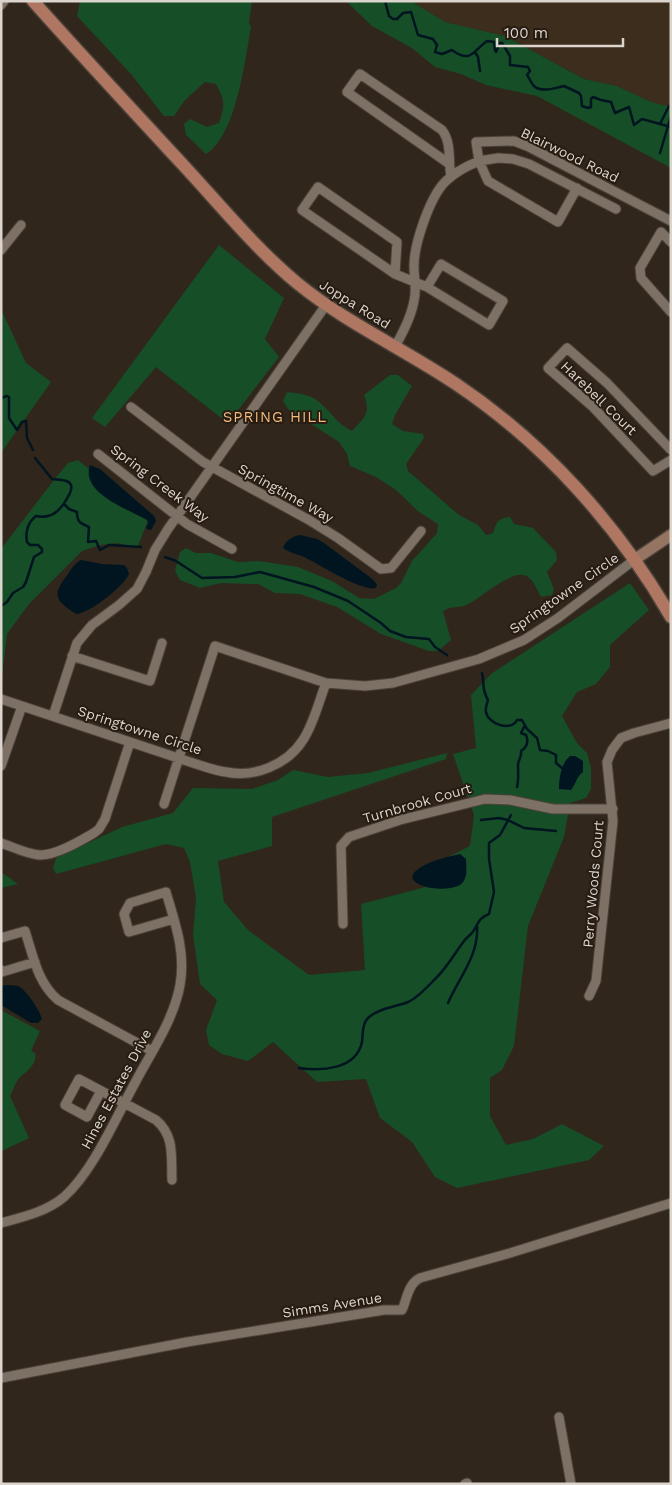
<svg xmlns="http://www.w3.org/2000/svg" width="672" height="1485" font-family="'Work Sans',sans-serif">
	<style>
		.built { fill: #3c2d1d }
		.green { fill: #154e27 }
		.water { fill: #001520 }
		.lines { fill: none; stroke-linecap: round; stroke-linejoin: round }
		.stream { stroke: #001520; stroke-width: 2.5 }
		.minor-casing { stroke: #4b423a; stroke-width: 11 }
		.secondary-casing { stroke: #4b423a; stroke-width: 14 }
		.primary-casing { stroke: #4b423a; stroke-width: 15 }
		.minor { stroke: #7d7064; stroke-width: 9 }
		.secondary { stroke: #967462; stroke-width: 11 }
		.primary { stroke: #af7761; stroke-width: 12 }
		.labels { text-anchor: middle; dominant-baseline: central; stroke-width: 4; stroke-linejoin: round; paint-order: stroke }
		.street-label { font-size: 14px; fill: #dcd5ce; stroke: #271c12 }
		.neighbourhood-label { font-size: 15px; letter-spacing: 1px; fill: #f1b97d; stroke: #271c12 }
	</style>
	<rect width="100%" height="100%" fill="#31261c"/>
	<path class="built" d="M411,1H671V111L617,86L584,79L505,36L445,22Z"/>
	<path class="green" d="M80,1H252L249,23L251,27C245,61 236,136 206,154L186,135L184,124L190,119L207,127L219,123C225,106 225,100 216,84L205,82L185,100L174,116H164L131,74L77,16Z
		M346,1H411L445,22L505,36L584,79L617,86L651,102L671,107V168L537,96L486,85L461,74L435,67L412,48L372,26Z
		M219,245L284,298L265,339L279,357L239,409L225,421L156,367L105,427L92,418Z
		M1,309L26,363L51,382L1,453Z
		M390,375H398L412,386L395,415L392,424L403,431L423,434L424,438L406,464L408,471L459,515L478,525L486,535L493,533C497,522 498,518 510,517L514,524L533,528L556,552L557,560L547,572L554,589L552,595L541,597C538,592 534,581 528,577C514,566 479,600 466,605C457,609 453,605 443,611L451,640L438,651H429L381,634L337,607L300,594L275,593L258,584H249L221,583L200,588L180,580L175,571L180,552L186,548L196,553H211L238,562L259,561L298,567L332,581L359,598L374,599L396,588L401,583L412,561L437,533L438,524L419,512L396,490L376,477L350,466L347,454L339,442L288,409L283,401L287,392C296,393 307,394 315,399C329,408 336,424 352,431C365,417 371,414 364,395Z
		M78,460L149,518L137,548L118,543L100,545L82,551L29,604L7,634L1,685V549L57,476L68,463Z
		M630,583L649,610L610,645V667L596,684L577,692L562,716L577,743L587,753L591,768V789L586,798L570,803L564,837L528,926L514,1046L502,1070L490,1078V1116L506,1145L533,1139L562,1124L604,1146L589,1160L457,1188L435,1177L412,1142L380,1118L366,1079L317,1082L273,1042L248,1061L222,1054L209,1045L206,1030L217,1000L200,984L193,935L196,898L190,862L184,848L166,844L56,874L53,868L56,858L122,827L173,813L193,788L252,789L278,780L293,770L328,777L368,773L447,753L446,759L272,817V846L218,861L224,902L248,930L309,975L365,970L361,904L441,883L440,867L450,856L470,846L474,815L453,754L476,748L471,695L491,674Z
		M1,874H4L18,884L1,888Z
		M1,1010L40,1031L31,1051L35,1053C38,1064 26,1072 19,1078C15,1083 13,1091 10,1096L29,1138L2,1151Z"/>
	<path class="water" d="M90,465L100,469L154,516L156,521L151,530H149L146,528L148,523L147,520C128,509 80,493 90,465Z
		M300,535L317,539L324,543L371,578L377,584L376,588C362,592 319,564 304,557C298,554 289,553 283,548C285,541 293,536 300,535Z
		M81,560L102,564L124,565L127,568L129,574C124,586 89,614 76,614C54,600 52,595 68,574C72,568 75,563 81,560Z
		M570,756H575L583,761V772C576,777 576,784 571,790L559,789C559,779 561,763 570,756Z
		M460,854L466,859C466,866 468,876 463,882C453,896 396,886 417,870C428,861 447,857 460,854Z
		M6,985C9,985 15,985 18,986C26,990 40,1010 42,1019L38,1023H31L1,1005V986Z"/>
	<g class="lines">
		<path class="stream" d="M385,1L389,16L393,19H397L403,13L411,12L418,35L433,39L437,45L435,52L442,54L452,50C471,64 473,51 487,41L494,42L495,50L496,52L500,43H502L510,56V65L528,67L530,71L527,75C530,79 531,83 534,86C542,93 555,88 564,86L579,93L581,96L582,106L588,108L591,107V99L593,97L601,100L611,102L615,113L629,107L634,125L642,119L671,127
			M475,52L478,57L480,71
			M660,124L669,106
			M660,153L671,116
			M1,398L7,396L9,397V418L17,430L22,422L26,421L27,438L33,450
			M64,504L69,509L77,512C77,522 80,523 89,527L88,542L96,541L100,550L109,545L141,547
			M165,557L176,561L202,578L235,577L260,572L314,587L348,601L381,623L390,631L406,637L429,639L435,647L447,655
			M1,606L7,602L13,593L23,587L26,582L34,557L42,552V549L38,545H30L27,542C25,532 28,522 36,516C54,520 63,507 70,493C71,490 72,488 71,485C69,479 58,480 52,479L35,458
			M482,673C485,685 481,688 488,700C487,704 485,708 486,712C488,724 511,732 517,720H522L527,729L537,738L540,750L548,751L556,755V763L562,768
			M517,787C519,779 518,772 518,764C519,759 522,756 521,751C527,747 529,742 526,735L521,733L525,725
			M481,820L499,818L508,820L524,828L556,831
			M448,1003C459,977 479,956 477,926
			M299,1068C321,1071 356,1070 362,1042C363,1034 362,1023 369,1017C379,1008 396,1007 408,1002C418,998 429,985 437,977C447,967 455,953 464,941C467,937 472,934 474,930C479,922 479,918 489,914L494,892L489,859V843L500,835L511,815"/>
		<defs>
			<path id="minor" d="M1,5L4,1
				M448,163L347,92L360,74L442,130C452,143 448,161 451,177
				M577,188L558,222L488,181L479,161L498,158L513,159L529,164L616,209
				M671,242L661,232L640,268L641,278L671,312
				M1,250L21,225
				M395,274L397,242L318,187L302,210L395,274L427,287L489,325L503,301L441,264L427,287
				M395,347C403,332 411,317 414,301C417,289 414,278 414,266C414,244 430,196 446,181C455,172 467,166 479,161L476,142L514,141L529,147L671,221
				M131,407L203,462L309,520L338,538L381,569L391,568L421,531
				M671,450L607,383L567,348L548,368L592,406L653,471L671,460
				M98,454L187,524L232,549
				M72,656L150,681L162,643
				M1,699L196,764C206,767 216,771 226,772C254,778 287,765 303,740C314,723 319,701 326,683
				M53,716L77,643L92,625L119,605L137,589L146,572L155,550L168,529L326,305
				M1,766L22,706
				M164,804L215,646L326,683L365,686L393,683L479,659L524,640L558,618L634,560
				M1,843C13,847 27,854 39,855C55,856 80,841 94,833L99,829L105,819L130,742
				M343,924L341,846L349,837L400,820L485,799L510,800L553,809H613
				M1,938L25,931C33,955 37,982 58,1000L152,1051
				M1,970L2,972L35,962
				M589,996L596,981L613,821L607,762L612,750L621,738L634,733L671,723
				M101,1091L87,1117L65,1105L79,1079L156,1120C175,1136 171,1157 172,1180
				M1,1223C23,1217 46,1212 64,1197C94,1170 116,1117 136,1081C152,1051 174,1019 180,985C186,952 175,923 166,892L130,903L124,914L129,932L174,919
				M1,1378L187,1342L384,1310H402C407,1299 408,1284 420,1278L510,1253L671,1203
				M559,1417L571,1484
				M465,1484L467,1483"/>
			<path id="secondary" d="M634,560L671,535"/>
			<path id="primary" d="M33,1C83,57 134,112 185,167C221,206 256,249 297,283C346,323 404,349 456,384C544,443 618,525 671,617"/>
		</defs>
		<use href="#minor" class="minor-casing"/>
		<use href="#secondary" class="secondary-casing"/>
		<use href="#primary" class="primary-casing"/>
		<use href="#minor" class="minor"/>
		<use href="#secondary" class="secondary"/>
		<use href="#primary" class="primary"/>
	</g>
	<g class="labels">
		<g class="street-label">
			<text transform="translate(570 155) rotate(26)">Blairwood Road</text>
			<text transform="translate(355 304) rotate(32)">Joppa Road</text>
			<text transform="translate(599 398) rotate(44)">Harebell Court</text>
			<text transform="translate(160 483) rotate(37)">Spring Creek Way</text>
			<text transform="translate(286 493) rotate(29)">Springtime Way</text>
			<text transform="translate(564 593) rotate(-35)">Springtowne Circle</text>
			<text transform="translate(140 730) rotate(18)">Springtowne Circle</text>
			<text transform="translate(417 803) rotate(-16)">Turnbrook Court</text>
			<text transform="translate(593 884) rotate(-85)">Perry Woods Court</text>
			<text transform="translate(116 1089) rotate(-62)">Hines Estates Drive</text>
			<text transform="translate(332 1305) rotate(-9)">Simms Avenue</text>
		</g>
		<g class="neighbourhood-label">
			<text x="275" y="417">SPRING HILL</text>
		</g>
	</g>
	<rect width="672" height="1485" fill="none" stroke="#dcd5ce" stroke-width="5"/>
	<path d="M497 38v8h126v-8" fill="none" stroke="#dcd5ce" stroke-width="2.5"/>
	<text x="504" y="38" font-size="15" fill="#dcd5ce" stroke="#271c12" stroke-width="4" paint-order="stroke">100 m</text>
</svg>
